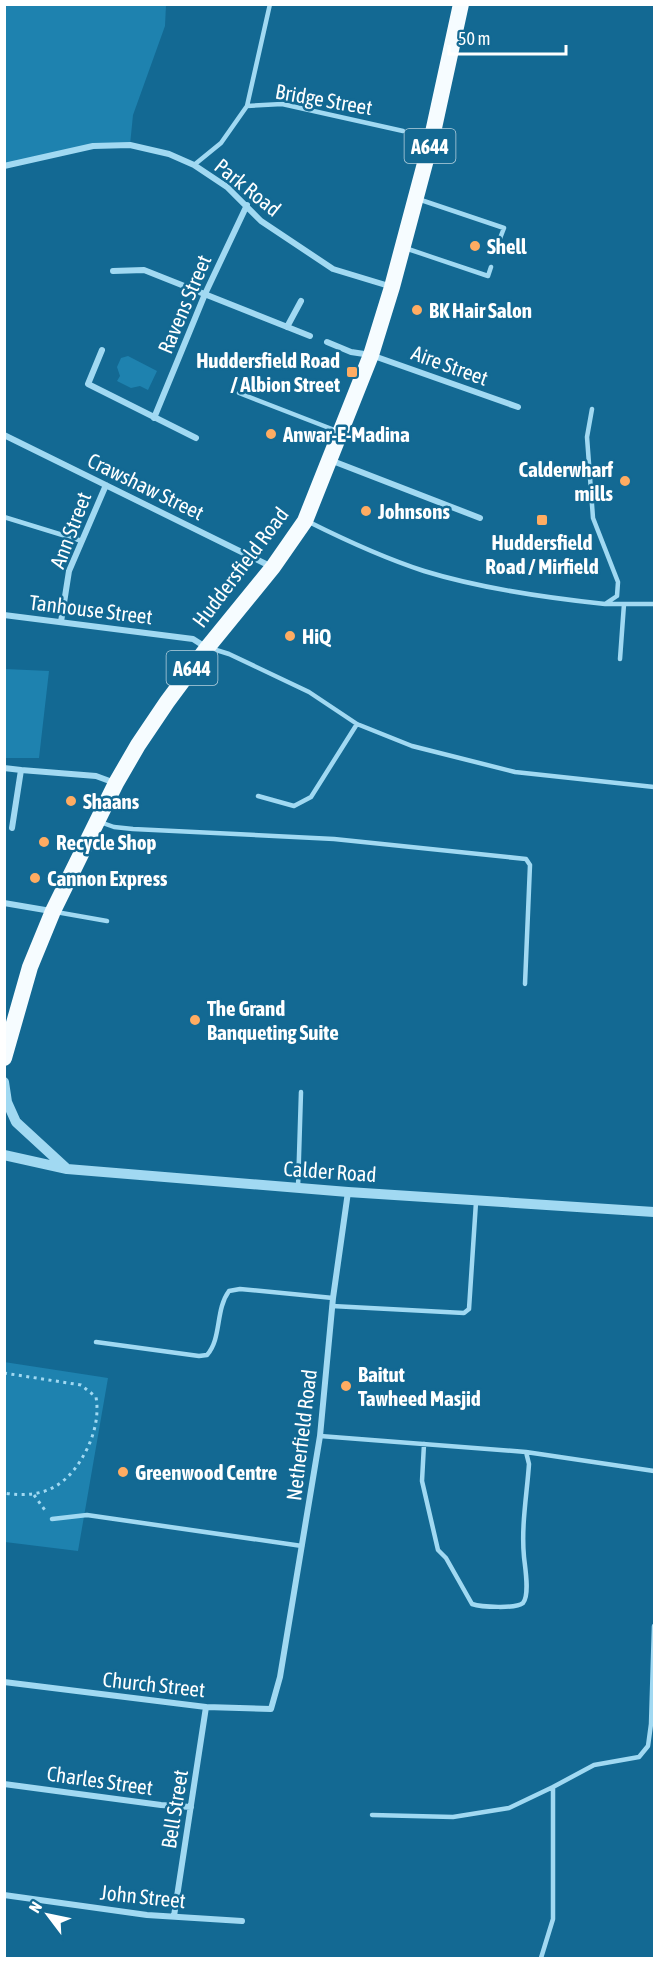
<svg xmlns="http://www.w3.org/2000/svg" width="659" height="1963" font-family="'Asap Condensed',sans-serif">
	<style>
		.green { fill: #1e82af }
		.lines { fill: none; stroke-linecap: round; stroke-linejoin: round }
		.path { stroke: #a1d9f2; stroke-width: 3; stroke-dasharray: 3 4.5; stroke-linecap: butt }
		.service { stroke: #a1d9f2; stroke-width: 4.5 }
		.minor { stroke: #a1d9f2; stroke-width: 6 }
		.tertiary { stroke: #a1d9f2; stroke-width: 10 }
		.trunk { stroke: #f6fcff; stroke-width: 16 }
		.poi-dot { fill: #ffac62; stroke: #136993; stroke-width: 2 }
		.labels { text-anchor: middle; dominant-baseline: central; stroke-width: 5; stroke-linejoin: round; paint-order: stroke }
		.shield { fill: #136993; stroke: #b8d2df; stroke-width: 1.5 }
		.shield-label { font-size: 20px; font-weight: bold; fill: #fff }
		.street-label { font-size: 21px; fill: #fff; stroke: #136993 }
		.poi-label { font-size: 21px; font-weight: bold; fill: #fff; stroke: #136993; text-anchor: start }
	</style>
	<rect width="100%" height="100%" fill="#136993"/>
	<path class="green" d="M4,5H166L165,26L133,115L130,145L93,146L5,166Z
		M128,356L157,371L148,390L140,386L131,388L117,381L120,376L117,367L121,358Z
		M5,669L49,671L39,758H5Z
		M4,1362L108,1378L78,1551L5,1542Z"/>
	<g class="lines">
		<path class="path" d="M4,1373L81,1385L96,1397C99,1415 95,1431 88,1447C70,1484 46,1500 4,1493
			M34,1495L47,1513"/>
		<path class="service" d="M247,106L270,4
			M194,165L221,143L247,106L282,104L403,131
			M418,199L504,228L499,241
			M405,248L488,276L491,267
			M239,393L337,431
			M4,517L82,541
			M309,522C347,541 384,558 424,571C479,588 548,598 605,604L617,596L618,582L593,518L587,437L592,409
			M605,604H654
			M213,649L229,654L309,692L357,724L412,746L515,772L654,787
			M620,659L624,604
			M258,796L294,806L311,797L357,724
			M100,822L114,827L133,829L334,839L526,859L530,865L525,984
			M56,912L107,921
			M298,1188L301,1092
			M332,1306L464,1313L469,1309L476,1202
			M96,1342L199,1356L207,1355C222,1338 215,1310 229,1291L240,1289L333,1298
			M320,1436L526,1452L529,1464C527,1494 521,1526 524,1557C525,1567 530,1595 523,1603C516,1609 481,1607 472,1604L446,1558L438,1550L422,1481L424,1444
			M526,1452L654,1471
			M52,1519L87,1515L302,1546
			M372,1815L453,1817L509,1808L553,1787
			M541,1958L553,1919V1787L594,1765L639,1757L648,1746L651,1724L654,1626"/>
		<path class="minor" d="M4,166L93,146L130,145L169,154L194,165L227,187L261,221L333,269L389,286
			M113,271L144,270L310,336
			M287,327L301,301
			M327,342L351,352L371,355L518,407
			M102,350L88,384L196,438
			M154,418L205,294L247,205
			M4,435L270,566
			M330,460L480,518
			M4,615L193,639L207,648
			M61,622L69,571L106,485
			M4,768L21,770L12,828
			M21,770L96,776L115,783
			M4,903L51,911
			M4,1682L206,1707L271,1709L280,1677L320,1436L333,1298L348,1192
			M4,1784L161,1805L191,1807
			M4,1895L147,1915L242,1921
			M174,1916L206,1707"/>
		<path class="tertiary" d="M4,1082L7,1102L16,1122L66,1168
			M4,1155L67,1169L348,1192L654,1212"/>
		<path class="trunk" d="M4,1058L30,967L53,911L116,783L138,745L167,702L207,648L273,567L305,521L371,355L392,287L432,137L461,4"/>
	</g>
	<g class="poi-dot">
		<circle cx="475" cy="246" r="6"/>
		<circle cx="417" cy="310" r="6"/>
		<rect x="346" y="366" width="12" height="12" rx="3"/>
		<circle cx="271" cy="434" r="6"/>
		<circle cx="625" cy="481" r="6"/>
		<circle cx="366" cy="511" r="6"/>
		<rect x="536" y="514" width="12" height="12" rx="3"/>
		<circle cx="290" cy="636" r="6"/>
		<circle cx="71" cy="801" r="6"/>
		<circle cx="44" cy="842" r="6"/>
		<circle cx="35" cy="878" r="6"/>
		<circle cx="195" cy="1020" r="6"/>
		<circle cx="346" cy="1386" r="6"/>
		<circle cx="123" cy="1472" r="6"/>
	</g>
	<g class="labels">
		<g class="shield">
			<rect x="404.5" y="129" width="51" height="34" rx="4.5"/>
			<rect x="166.5" y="651" width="51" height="34" rx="4.5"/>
		</g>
		<g class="shield-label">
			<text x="430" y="146">A644</text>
			<text x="192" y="668">A644</text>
		</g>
		<g class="street-label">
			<text transform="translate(324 99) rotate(10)">Bridge Street</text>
			<text transform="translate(248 187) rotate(39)">Park Road</text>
			<text transform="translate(184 304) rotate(-67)">Ravens Street</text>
			<text transform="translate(450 365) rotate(20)">Aire Street</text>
			<text transform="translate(146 486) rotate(26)">Crawshaw Street</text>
			<text transform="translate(70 530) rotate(-69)">Ann Street</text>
			<text transform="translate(240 567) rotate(-53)">Huddersfield Road</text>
			<text transform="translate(91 609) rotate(7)">Tanhouse Street</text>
			<text transform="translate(330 1171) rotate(4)">Calder Road</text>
			<text transform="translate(301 1435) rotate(-83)">Netherfield Road</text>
			<text transform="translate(154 1684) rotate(6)">Church Street</text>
			<text transform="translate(100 1780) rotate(8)">Charles Street</text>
			<text transform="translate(174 1809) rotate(-81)">Bell Street</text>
			<text transform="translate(143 1896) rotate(6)">John Street</text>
		</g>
		<g class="poi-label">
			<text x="487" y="246">Shell</text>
			<text x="429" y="310">BK Hair Salon</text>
			<text x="340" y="360" text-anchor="end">Huddersfield Road<tspan x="340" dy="24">/ Albion Street</tspan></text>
			<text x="283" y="434">Anwar-E-Madina</text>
			<text x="613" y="469" text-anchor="end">Calderwharf<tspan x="613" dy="24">mills</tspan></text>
			<text x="378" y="511">Johnsons</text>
			<text x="542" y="542" text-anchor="middle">Huddersfield<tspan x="542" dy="24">Road / Mirfield</tspan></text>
			<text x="302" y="636">HiQ</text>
			<text x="83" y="801">Shaans</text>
			<text x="56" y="842">Recycle Shop</text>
			<text x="47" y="878">Cannon Express</text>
			<text x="207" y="1008">The Grand<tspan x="207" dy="24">Banqueting Suite</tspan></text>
			<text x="358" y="1374">Baitut<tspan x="358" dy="24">Tawheed Masjid</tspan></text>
			<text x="135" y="1472">Greenwood Centre</text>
		</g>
	</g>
	<rect width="659" height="1963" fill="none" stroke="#ffffff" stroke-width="12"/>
	<g transform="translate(48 1915) rotate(302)" stroke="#136993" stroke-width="4.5" paint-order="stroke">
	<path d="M0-4.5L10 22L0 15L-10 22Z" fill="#ffffff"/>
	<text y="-9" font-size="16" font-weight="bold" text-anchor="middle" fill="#ffffff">N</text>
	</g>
	<path d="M449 45v9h117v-9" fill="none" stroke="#ffffff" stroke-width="3"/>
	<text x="458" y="45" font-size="18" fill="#ffffff" stroke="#136993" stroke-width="4.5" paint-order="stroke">50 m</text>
</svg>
